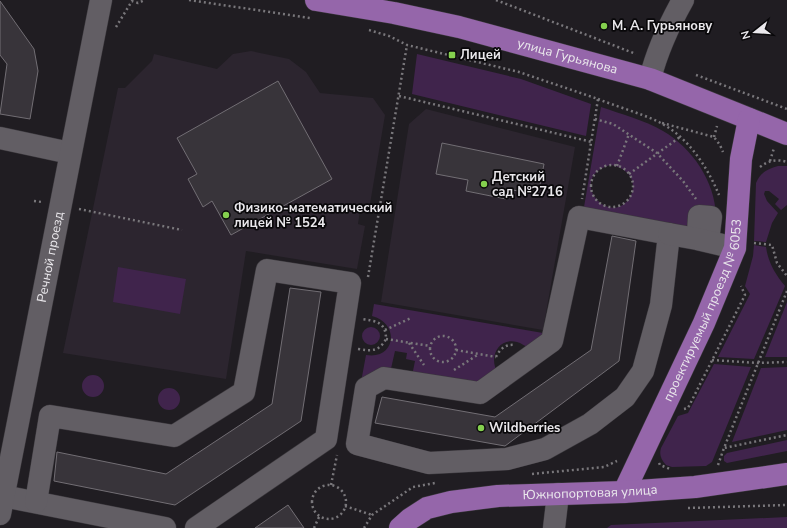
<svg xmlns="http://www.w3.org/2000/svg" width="787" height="528" font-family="'Nunito Sans',sans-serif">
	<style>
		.built { fill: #2c252f }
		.green { fill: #40244c; fill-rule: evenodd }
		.building { fill: #38343a; stroke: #726e74 }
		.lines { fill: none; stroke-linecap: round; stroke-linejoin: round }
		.minor-casing { stroke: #3b383d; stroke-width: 23 }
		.major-casing { stroke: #3b383d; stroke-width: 23 }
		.path { stroke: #79777b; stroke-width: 2.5; stroke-dasharray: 2 3; stroke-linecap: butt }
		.minor { stroke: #625e64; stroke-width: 22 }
		.major { stroke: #9566aa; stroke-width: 22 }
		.poi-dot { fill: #84d04e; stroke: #09080a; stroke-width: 1.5 }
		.labels { text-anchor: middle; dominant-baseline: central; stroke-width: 3.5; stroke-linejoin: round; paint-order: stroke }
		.poi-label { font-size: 13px; font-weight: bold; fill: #eae8ec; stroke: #09080a; text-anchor: start }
		.street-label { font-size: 13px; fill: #eae8ec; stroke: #09080a }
	</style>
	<rect width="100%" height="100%" fill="#201d22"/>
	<path class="built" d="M251,51L289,59L306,72L320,93L373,98L385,115L370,204L361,203L358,224L365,226L357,269L246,251L226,379L63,353L118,88H125L152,61L154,54L217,69L233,54Z
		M426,109L575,147L543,330L381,302L409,124Z"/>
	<path class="green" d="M417,54L521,79L591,104L586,136L412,94Z
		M601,107C621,114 644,120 663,131C692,148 715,181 716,216C716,222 714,230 713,237L583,213ZM610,165C626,167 639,180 630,197C610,230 565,178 610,165Z
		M778,166H787V205L781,210L775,204L779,199L769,191H765L764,194L767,201L778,213L772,223L766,242L754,241L756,183C760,173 767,169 778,166Z
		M754,245L766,247C768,262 775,274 785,286L754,359L718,357L750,294L745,286L753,256Z
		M118,267L186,279L180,314L113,302Z
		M787,302V357H765Z
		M374,304L543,333L541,339L529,348C525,346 521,343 517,342C498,337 488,358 498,373L478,386L412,376L415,361L406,359L407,353L395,351L390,373L359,393L366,355C396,360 400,323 372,316Z
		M362 336a9 9 0 1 1 18 0a9 9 0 1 1-18 0Z
		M714,364L751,367L712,462L706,466L672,467L666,465C661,459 659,455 661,448L678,416L688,413Z
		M787,367V430L732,442L761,368Z
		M82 386a11 11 0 1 1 22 0a11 11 0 1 1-22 0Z
		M158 399a11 11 0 1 1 22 0a11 11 0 1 1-22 0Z
		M787,440V451L727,463L724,461V456L727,453Z
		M787,517V528H607L611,525Z"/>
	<path class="building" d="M0,1L34,49L38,71L30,119L0,114L7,64L0,55Z
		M278,81L332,179L231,235L212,201L203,207L188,179L197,174L177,138Z
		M442,143L544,164L538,195L508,189L506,199L466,191L468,180L436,174Z
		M612,236L636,241L619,361L505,446L375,423L382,397L495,417L591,350Z
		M290,288L321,292L301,421L175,505L54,481L57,452L166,474L272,404Z
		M288,505L304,528H255Z"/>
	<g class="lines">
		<defs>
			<g id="minor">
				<path d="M650,79C657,51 669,25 683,0"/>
				<path d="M0,138L70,153"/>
				<path d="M699,216L711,217L709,233L698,232Z"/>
				<path d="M579,217L669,234L661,305L643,371L625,397L590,424L545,449L507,459L429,463L357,444L366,388L384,378L480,393L552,341Z"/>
				<path d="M669,234L697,239L735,248"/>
				<path d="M3,496L165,528"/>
				<path d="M36,502L50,416L174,436L244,392L267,270L350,283L326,439L196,528"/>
				<path id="s1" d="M0,514L101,0"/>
				<path d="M554,528L558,494"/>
			</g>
			<g id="major">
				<path id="s2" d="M316,0L394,13L459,27L650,79L787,134"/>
				<path id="s3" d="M624,492L704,323L735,248L741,159L749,119"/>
				<path id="s4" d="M400,528L410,519L427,508L451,502L498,496L624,492L695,487L787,474"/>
			</g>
		</defs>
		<use href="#minor" class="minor-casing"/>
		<use href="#major" class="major-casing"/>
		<path class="path" d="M189,0L310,18
			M496,0L636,54
			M116,27L132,1L138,3L145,0
			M369,30L389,36L407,45L519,72L598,99L582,199
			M696,75L787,109
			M399,96L592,142
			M598,99C618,107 640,113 659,122C688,137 707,166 719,195
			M595,119L613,124L657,153L683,181L696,199
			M662,123L714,137L720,145L723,152
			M714,137L717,126
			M770,161L774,148
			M591 186a21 21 0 1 1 42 0a21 21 0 1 1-42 0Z
			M617,166L629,134
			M760,167C769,160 777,159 787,162
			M629,174L680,137
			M34,201L42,202
			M79,209L182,230
			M754,243L772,245L777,263L787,276
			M368,277L407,45
			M787,291L724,448L787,435
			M385,330L411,318
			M430 349a13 13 0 1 1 26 0a13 13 0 1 1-26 0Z
			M386,339L430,346
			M409,343L424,365
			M358,349C371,351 379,352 386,339C386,322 376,321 362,319
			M456,350L496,357
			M496,357C500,349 505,344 515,345
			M712,360L758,363L787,362
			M454,370L479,354
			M684,409L688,408L745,295L741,286
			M659,463L660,465L670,469
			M718,465L724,448
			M532,474L604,467L617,461
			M312 502a17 17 0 1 1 34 0a17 17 0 1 1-34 0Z
			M331,485L337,455
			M345,506L372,515
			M688,508L787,505
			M314,528L319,517
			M364,528L372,515L413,487L435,483"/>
		<use href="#minor" class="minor"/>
		<use href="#major" class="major"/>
	</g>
	<g class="poi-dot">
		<circle cx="604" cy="26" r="4"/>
		<rect x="448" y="51" width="8" height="8" rx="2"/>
		<circle cx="484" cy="184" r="4"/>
		<circle cx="226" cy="215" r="4"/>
		<circle cx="481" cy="428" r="4"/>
	</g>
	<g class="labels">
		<g class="poi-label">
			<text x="612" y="26">М. А. Гурьянову</text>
			<text x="460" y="55">Лицей</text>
			<text x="492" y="177">Детский<tspan x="492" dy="15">сад №2716</tspan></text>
			<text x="234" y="208">Физико-математический<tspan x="234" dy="15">лицей № 1524</tspan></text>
			<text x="489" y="428">Wildberries</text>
		</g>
		<g class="street-label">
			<text stroke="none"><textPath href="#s2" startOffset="258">улица Гурьянова</textPath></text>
			<text stroke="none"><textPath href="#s1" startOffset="262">Речной проезд</textPath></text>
			<text stroke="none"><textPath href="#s3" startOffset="199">проектируемый проезд № 6053</textPath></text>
			<text stroke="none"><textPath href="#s4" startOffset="198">Южнопортовая улица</textPath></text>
		</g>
	</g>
	<g transform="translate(755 32) rotate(253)" stroke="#09080a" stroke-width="3" paint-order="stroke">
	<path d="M0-3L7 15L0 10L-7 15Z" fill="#eae8ec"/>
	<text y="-6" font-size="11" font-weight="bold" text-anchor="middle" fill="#eae8ec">N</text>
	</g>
</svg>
